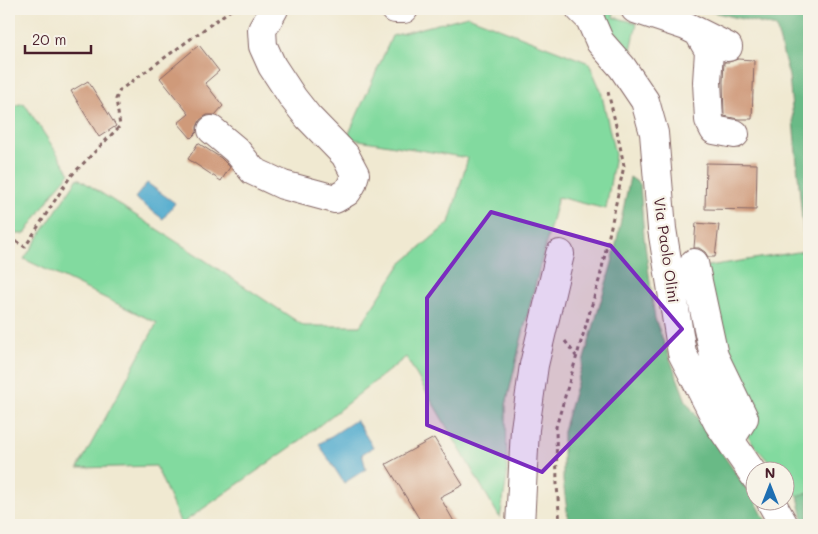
<svg xmlns="http://www.w3.org/2000/svg" width="818" height="534" font-family="Mali,sans-serif">
	<style>
		.green { fill: #82da9f; stroke: #667c65 }
		.forest { fill: #69ba86; stroke: #5a6c58 }
		.water { fill: #50aace; stroke: #4d647c }
		.building { fill: #cf9a7a }
		.lines { fill: none; stroke-linecap: round; stroke-linejoin: round }
		.minor-casing { stroke: #846665; stroke-width: 30 }
		.path { stroke: #846665; stroke-width: 3; stroke-dasharray: 4 4; stroke-linecap: butt }
		.minor { stroke: #fff; stroke-width: 28 }
		.marked { fill: #7b2cbf; fill-opacity: 0.2; stroke: #7b2cbf; stroke-width: 4; stroke-linejoin: round }
		.labels { text-anchor: middle; dominant-baseline: central; stroke-width: 4.5; stroke-linejoin: round; paint-order: stroke }
		.street-label { font-size: 15px; fill: #4a1f2b; stroke: #f7f3e8 }
	</style>
	<rect width="100%" height="100%" fill="#f7f3e8"/>
	<filter id="ink" filterUnits="userSpaceOnUse"><feTurbulence type="fractalNoise" baseFrequency=".02" numOctaves="2"/><feDisplacementMap in="SourceGraphic" scale="10" xChannelSelector="R" yChannelSelector="G"/><feConvolveMatrix kernelMatrix="1 2 1 2 8 2 1 2 1" color-interpolation-filters="sRGB"/></filter>
	<filter id="wash" filterUnits="userSpaceOnUse"><feTurbulence type="fractalNoise" baseFrequency=".0096" numOctaves="4" result="noise"/><feDisplacementMap in="SourceGraphic" scale="20" xChannelSelector="R" yChannelSelector="G"/><feGaussianBlur stdDeviation="1.12" result="paint"/><feColorMatrix in="noise" values="0 0 0 0 0 0 0 0 0 0 0 0 0 0 0 0 0 1.4 0 .05"/><feComposite in="paint" operator="in"/></filter>
	<g filter="url(#wash)">
		<rect width="100%" height="100%" fill="#f0e9d1"/>
		<path class="green" d="M609,9H615L613,17L637,23L630,55L606,21V14Z
			M468,16L589,63L601,91L615,155L606,209L558,197L520,344L506,405L507,477L500,518L406,357L297,443L181,524L156,466L78,468L157,323L24,259L78,178L197,255L304,326H360L401,264L449,223L468,158L347,138L392,36Z
			M24,103L70,173L55,190L25,234H15L9,229V107Z
			M805,251L809,256V492L798,496L786,482V472L777,471L754,445L746,433L683,270Z"/>
		<path class="forest" d="M700,9H809V256L805,251L789,76L776,27Z
			M630,177L640,184L644,237L655,319L686,401L757,504L768,525H569L563,481V431L612,263Z
			M809,492V525H804L798,496Z"/>
		<path class="water" d="M147,183L175,203L163,219L135,198Z
			M356,420L373,447L362,454L366,469L344,483L319,444Z"/>
		<g id="blocks">
			<path class="building" d="M199,45L219,71L205,83L223,106L215,115H207L200,120L197,127V132L191,138L178,123L189,114L160,78Z
				M738,59L754,60L752,119H738L724,116L723,82L724,62H729Z
				M88,81L116,126L99,137L71,91Z
				M198,143L221,158L230,167L221,181L188,159Z
				M706,163L757,164L756,210L705,209Z
				M696,223L719,225L715,257H708L705,252L699,248H694Z
				M434,438L463,485L440,497L456,525H423L386,464Z"/>
		</g>
	</g>
	<g filter="url(#ink)">
		<use href="#blocks" fill-opacity="0" stroke="#846665" stroke-width="1"/>
		<g class="lines">
			<defs>
				<path id="minor" d="M395,9H404
					M580,9L590,19L600,42L622,67L645,101L654,133L662,229L682,353L718,423L756,478
					M635,9L686,26L728,47
					M698,32L709,51L707,82L709,120L714,130L735,134
					M212,130L236,150L253,171L283,185L335,199L347,192L352,184L355,174L345,155L308,117L293,98L272,66L263,46L262,30L274,9
					M694,263L714,356L744,418L730,440
					M771,502L784,525
					M520,525L525,429L534,365L560,254"/>
			</defs>
			<use href="#minor" class="minor-casing"/>
			<path class="path" d="M9,237L25,247L70,177L120,126L116,99L120,90L232,9
				M565,341L576,356
				M560,525L557,485L556,427L600,277L624,166L615,121L608,92"/>
			<use href="#minor" class="minor"/>
		</g>
	</g>
	<path class="marked" d="M491,212L611,246L682,329L542,472L427,425V298Z"/>
	<g class="labels">
		<g class="street-label">
			<text transform="translate(667 250) rotate(82)">Via Paolo Olini</text>
		</g>
	</g>
	<rect width="818" height="534" fill="none" stroke="#f7f3e8" stroke-width="30"/>
	<g transform="translate(770 486)"><circle r="24" fill="#f7f3e8" stroke="#b29e9c"/>
	<path d="M0-4L9 19L0 12L-9 19Z" fill="#1f6fb2"/>
	<text y="-8" font-size="14" font-weight="bold" text-anchor="middle" fill="#4a1f2b">N</text>
	</g>
	<path d="M25 45v8h66v-8" fill="none" stroke="#4a1f2b" stroke-width="2.5"/>
	<text x="32" y="45" font-size="15" fill="#4a1f2b" stroke="#f7f3e8" stroke-width="4" paint-order="stroke">20 m</text>
</svg>
